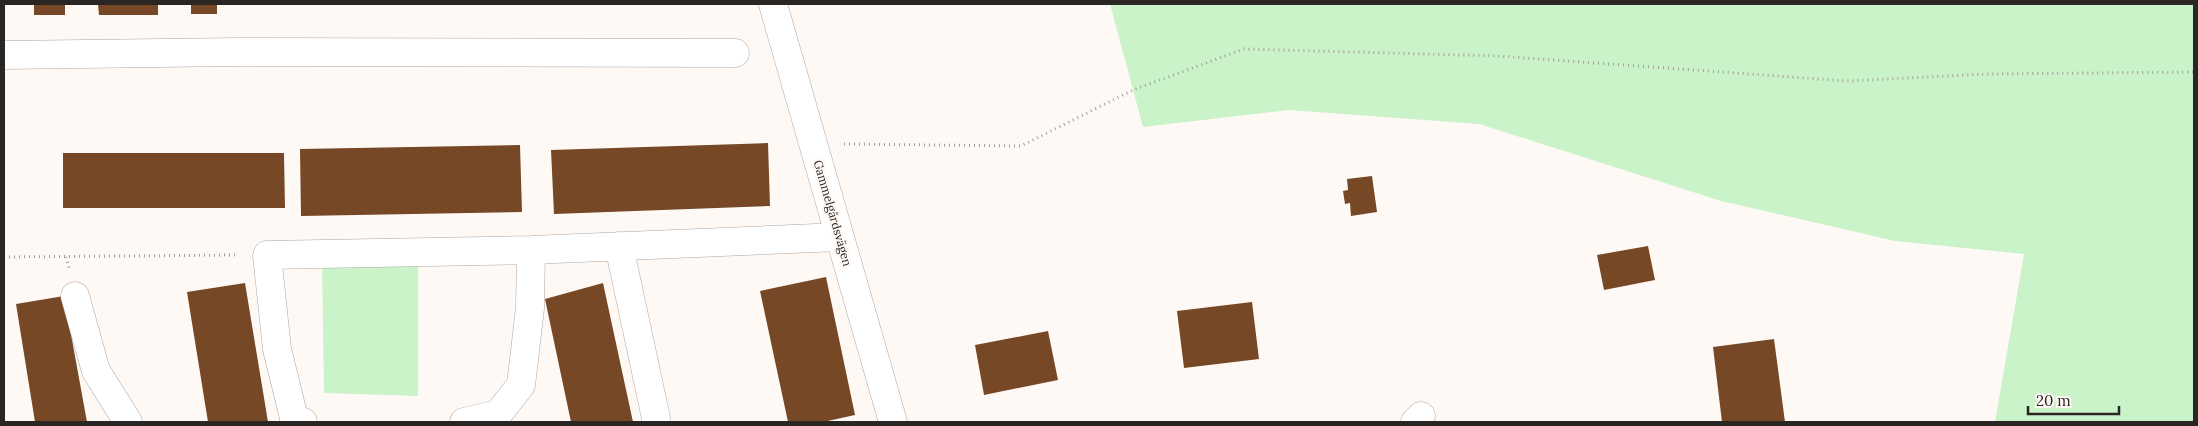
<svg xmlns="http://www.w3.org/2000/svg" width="2198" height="426" font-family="Lora,serif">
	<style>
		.green { fill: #cbf3c9 }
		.building { fill: #764826 }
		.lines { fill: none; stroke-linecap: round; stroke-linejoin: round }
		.minor-casing { stroke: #ada6a1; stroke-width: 29 }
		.path { stroke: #a39e9b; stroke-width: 3; stroke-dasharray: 1 4; stroke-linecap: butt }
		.minor { stroke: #fff; stroke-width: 28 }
		.labels { text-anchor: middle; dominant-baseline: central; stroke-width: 5; stroke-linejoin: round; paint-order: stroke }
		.street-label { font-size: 12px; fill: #292624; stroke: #fff9f5 }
	</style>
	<rect width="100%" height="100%" fill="#fff9f5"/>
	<path class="green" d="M1110,4H2194V422H1995L2024,254L1895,241L1721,201L1479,124L1289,110L1143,127Z
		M322,261L418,266V396L324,393Z"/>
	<path class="building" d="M34,4H65V15H34Z
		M98,4H158V15H99Z
		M191,4H217V14H191Z
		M768,143L770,206L554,214L551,150Z
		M520,145L522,212L301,216L300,149Z
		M63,153H284L285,208H63Z
		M1372,176L1377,212L1351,216L1350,203L1345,204L1343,191L1348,190L1347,179Z
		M1648,246L1655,280L1604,290L1597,255Z
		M826,277L855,415L823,422H788L760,291Z
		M245,283L268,422H208L187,292Z
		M603,283L633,422H571L545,299Z
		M64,296L87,422H35L16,304Z
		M1252,302L1259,359L1184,368L1177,311Z
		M1048,331L1058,380L984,395L975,345Z
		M1774,339L1785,422H1722L1713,347Z"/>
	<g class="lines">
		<defs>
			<path id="minor" d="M773,4L893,422
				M4,55L238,52L735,53
				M619,246L656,418
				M75,296L96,371L128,422
				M303,422L294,418L277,349L267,255L531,250L840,237
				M464,422L498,414L521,385L530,308L531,250
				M1415,422L1421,416"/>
		</defs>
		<use href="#minor" class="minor-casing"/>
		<path class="path" d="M844,144L1021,146L1133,90L1244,49L1498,56L1847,81L1988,74L2194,72
			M4,257L238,255
			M66,257L69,268"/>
		<use href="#minor" class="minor"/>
	</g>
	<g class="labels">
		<g class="street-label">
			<text transform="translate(833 213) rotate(74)">Gammelgårdsvägen</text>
		</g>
	</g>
	<rect width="2198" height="426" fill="none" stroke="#292624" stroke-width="10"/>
	<path d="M2028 406v8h91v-8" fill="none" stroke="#292624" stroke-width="2.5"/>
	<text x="2036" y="406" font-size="15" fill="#292624" stroke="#fff9f5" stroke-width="4" paint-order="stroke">20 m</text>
</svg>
